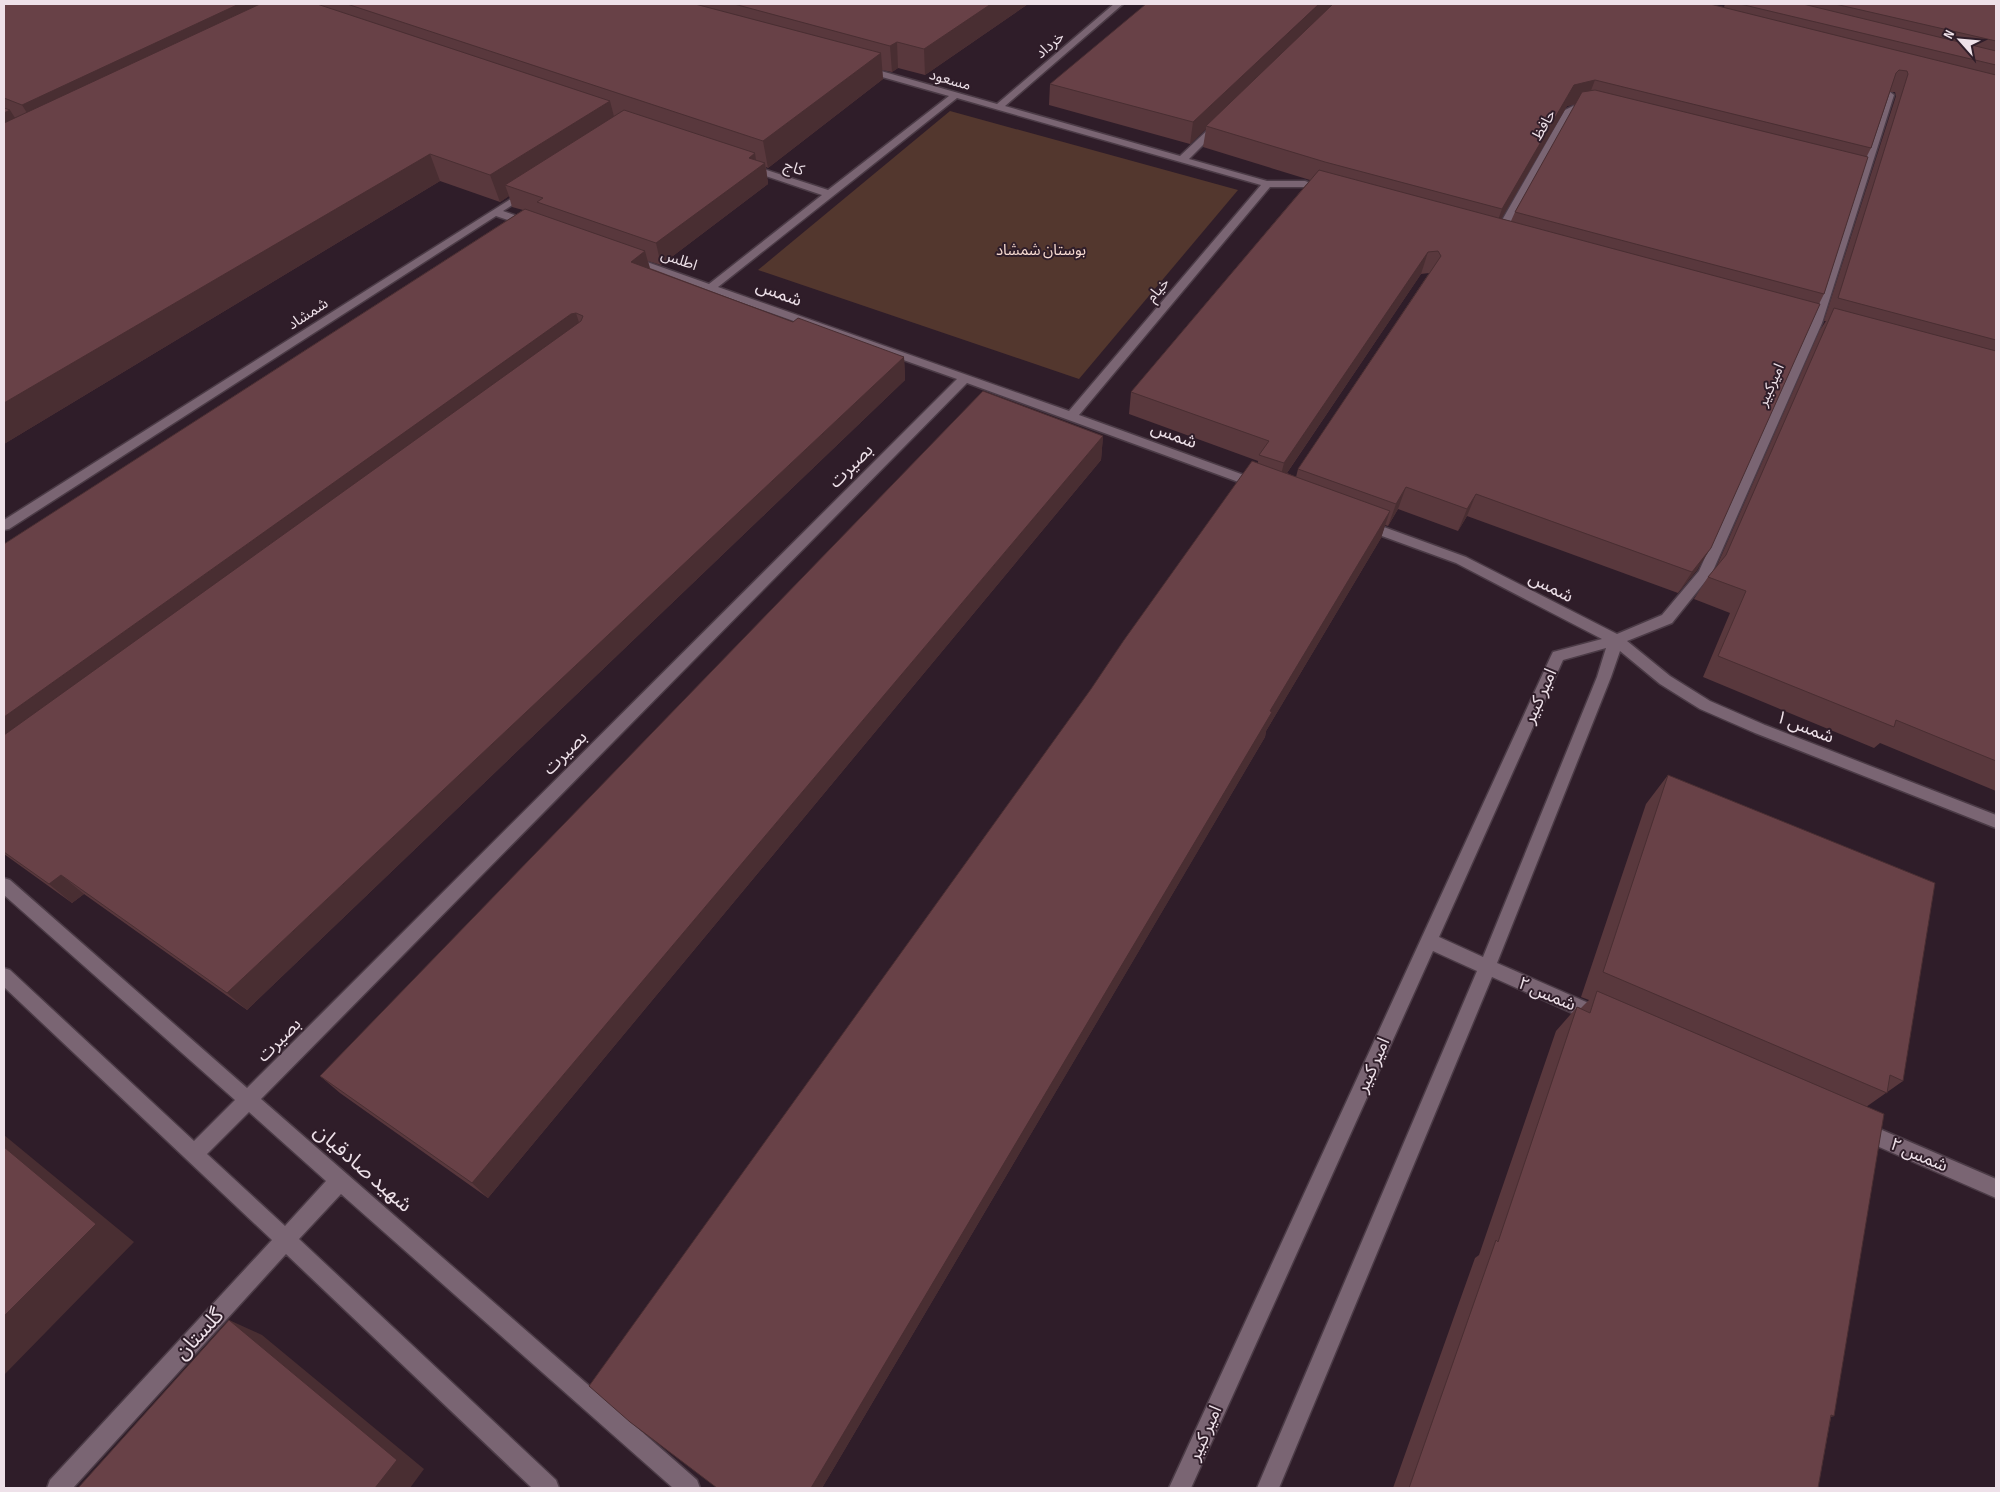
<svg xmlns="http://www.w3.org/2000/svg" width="2000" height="1492" font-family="'Sofia Sans Condensed','Noto Sans Arabic',sans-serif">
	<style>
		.green { fill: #53372e }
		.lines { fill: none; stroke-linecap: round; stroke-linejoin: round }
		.minor-casing { stroke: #4b3b46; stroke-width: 3 }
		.minor { fill: #7a6573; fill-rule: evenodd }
		.wall { fill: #59383d; fill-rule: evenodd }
		.shaded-wall { fill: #492e32 }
		.building { fill: #684147; stroke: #492e32 }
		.labels { text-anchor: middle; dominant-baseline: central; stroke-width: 4; stroke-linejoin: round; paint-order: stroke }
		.far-street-label { font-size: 15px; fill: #eee1e9; stroke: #2f1d29 }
		.far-park-label { font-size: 15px; fill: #f6dad1; stroke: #2f1d29 }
		.street-label { font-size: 18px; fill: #eee1e9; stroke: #2f1d29 }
		.near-street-label { font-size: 21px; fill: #eee1e9; stroke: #2f1d29 }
	</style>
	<rect width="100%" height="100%" fill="#2f1d29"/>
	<path class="green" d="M950,111L1238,190L1079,379L758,270Z"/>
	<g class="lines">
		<defs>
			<path id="minor" d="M1114,4H1123L1005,106L1180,156L1215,123H1221V127L1189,159L1267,181H1305L1329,190L1324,193L1304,187H1270L1079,415L1263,482L1265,485L1263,488H1255L967,383L261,1099L697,1480L700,1488H673L341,1194L299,1239L556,1480L559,1488H532L286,1254L73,1488H47L50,1480L272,1240L4,987V968L10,970L194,1141L235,1100L4,895V878L10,880L247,1088L957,379L625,261L624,259L625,257H633L709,284L822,195L745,169V165H751L828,190L949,96L861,71V67H867L997,104ZM957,98L1261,185L1069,411L718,287ZM249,1112L326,1181L285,1226L207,1154Z
				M1890,92L1894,95L1822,323L1712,573L1672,623L1627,641L1670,676L1710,701L1765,725L1996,815V828L1755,733L1700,709L1660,684L1620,651L1611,677L1497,963L1600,1008L1603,1014L1600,1020L1594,1022L1588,1020L1492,977L1279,1488H1257L1477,971L1433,951L1191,1488H1169L1551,656L1553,652L1602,639L1456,563L1360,528L1359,525L1360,522H1370L1466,557L1617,634L1662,615L1699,571L1810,323L1886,95ZM1606,648L1597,677L1483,957L1439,937L1563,660Z
				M1579,103L1592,104L1597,107C1591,112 1581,109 1574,112L1503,236L1498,239L1494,238L1493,236L1565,110Z
				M528,188L533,191L531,193L503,211L534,222V226H526L496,216L9,529L4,530V520Z
				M1861,1121L1996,1179V1198L1854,1136L1852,1130L1854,1124Z"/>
		</defs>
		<use href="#minor" class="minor-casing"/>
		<use href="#minor" class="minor"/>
	</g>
	<path class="wall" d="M4,4H1028L925,75L898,68L892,72L882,70L883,79L768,168L766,167L768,184L661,265L648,261L650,268L793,322L904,357L905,380L247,1010L84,894L72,903L4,854V544L523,210L512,207L509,196L500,202L440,181L4,444Z
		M1725,4H1996V791L1880,743L1874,748L1703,677L1730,613L1694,599L1708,577L1716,568L1820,330L1826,321H1824L1896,96L1895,92H1890L1871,148L1867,156L1824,294L1819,304L1697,570L1678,593L1467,516L1458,531L1398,509L1388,526L1385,525L1381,538L1266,731L1265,737L822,1488H717L1258,463V461L1129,414L1131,392L1310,180L1203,147L1206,129L1190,144L1049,105L1050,84L1719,6L1724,7ZM1576,104L1515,212L1511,221L1501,219L1567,106ZM1429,273L1298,469L1296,477L1287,473L1421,274Z
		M1103,436L1101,460L488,1198L340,1093L320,1076Z
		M1668,775L1903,1081L1866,1107L1834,1416L1831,1417L1818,1488H1393L1475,1258L1479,1255L1556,1031L1577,1007L1581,1008L1589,1000L1581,997L1646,804Z"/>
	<path class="shaded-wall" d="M239,4H277L39,132L22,105Z
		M991,4H1028L925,75L924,49Z
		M1319,4H1337L1206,126V129L1190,144L1193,122Z
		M897,42L898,68L892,72L890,46Z
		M881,53L883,79L768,168L763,141Z
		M1595,80L1587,101L1567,106L1494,231L1502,209L1574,85Z
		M610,101L617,128L505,185L509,196L500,202L490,175Z
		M10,110L27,137L4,148V113Z
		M755,153L757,168L765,163L768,184L661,265L656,243L749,158Z
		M430,154L440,181L4,444V403Z
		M645,251L651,273L631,262Z
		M1428,252L1421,274L1278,486L1284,463Z
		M576,313L583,335L4,754V717L571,314Z
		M904,357L905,380L247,1010L227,993Z
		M1103,436L1101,460L488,1198L472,1183Z
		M1406,487L1398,509L1388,526L1396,504Z
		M1476,494L1467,516L1458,531L1467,509Z
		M1390,511L1381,538L1266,731L1265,737L1205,839L822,1488H811L1270,711Z
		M1711,548L1697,570L1678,593L1692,572Z
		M61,875L84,894L72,903L49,884Z
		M4,1135L134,1242L4,1375Z
		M229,1320L262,1335L424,1469L410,1488H375Z"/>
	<path class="building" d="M4,4H239L22,105L4,98Z
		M260,4H317L610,101L490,175L430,154L4,403V123Z
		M347,4H695L881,53L763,141Z
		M734,4H991L924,49L897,42L890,46Z
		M1146,4H1319L1193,122L1050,84Z
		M1333,4H1710L1996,75V340L1838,298L1908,74L1907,71L1899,70L1896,73L1871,148L1595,80L1574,85L1502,209L1325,162L1206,126Z
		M1740,4H1803L1996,51V65Z
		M1835,4H1996V41Z
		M1595,90L1868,157L1824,294L1515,212L1582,92Z
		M4,108L10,110L4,113Z
		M624,110L755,153L749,158L765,163L656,243L537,202L543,198L505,185Z
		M1319,170L1820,304L1711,548L1692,572L1476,494L1467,509L1406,487L1396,504L1298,469L1441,256L1438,251L1428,252L1284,463L1259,455L1269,441L1131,392Z
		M525,209L645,251L631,262L793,322L798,318L904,357L227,993L61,875L49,884L4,852V735L581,321L583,316L576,313L571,314L4,717V544Z
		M1834,308L1996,351V761L1896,720L1894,727L1718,656L1746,591L1708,577L1726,555Z
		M983,391L1103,436L472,1183L320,1076Z
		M1252,461L1390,511L1270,711L1272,712L1211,815L811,1488H717L630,1422L589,1386L1091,689L1124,640Z
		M1668,775L1935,883L1903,1081L1890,1075L1887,1093L1603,972Z
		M1597,991L1884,1114L1834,1416L1831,1415L1818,1488H1409L1496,1240L1498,1242L1577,1007L1590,1013Z
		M4,1147L96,1224L4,1316Z
		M229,1320L397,1460L375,1488H78Z"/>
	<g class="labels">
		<g class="far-street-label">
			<text transform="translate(1050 45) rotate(-41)">خرداد</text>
			<text transform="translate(950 80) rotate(16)">مسعود</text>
			<text transform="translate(1544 125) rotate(-60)">حافظ</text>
			<text transform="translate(794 168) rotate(19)">کاج</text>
			<text transform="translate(679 260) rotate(19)">اطلس</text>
			<text transform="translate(1158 290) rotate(-50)">خیام</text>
			<text transform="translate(308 314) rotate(-33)">شمشاد</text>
			<text transform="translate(1771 385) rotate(-66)">امیرکبیر</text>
		</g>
		<g class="far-park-label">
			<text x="1041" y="250">بوستان شمشاد</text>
		</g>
		<g class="street-label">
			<text transform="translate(779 293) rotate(20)">شمس</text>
			<text transform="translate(1174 435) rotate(20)">شمس</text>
			<text transform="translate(851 466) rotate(-45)">بصیرت</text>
			<text transform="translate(1551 587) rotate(27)">شمس</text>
			<text transform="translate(1540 696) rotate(-66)">امیر کبیر</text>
			<text transform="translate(1805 727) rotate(21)">شمس ۱</text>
			<text transform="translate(565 753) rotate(-45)">بصیرت</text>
			<text transform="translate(1547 994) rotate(23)">شمس ۲</text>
			<text transform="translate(279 1040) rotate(-45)">بصیرت</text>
			<text transform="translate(1373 1065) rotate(-66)">امیر کبیر</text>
			<text transform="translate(1919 1155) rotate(23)">شمس ۲</text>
			<text transform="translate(1205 1433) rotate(-66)">امیر کبیر</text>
		</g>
		<g class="near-street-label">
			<text transform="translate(363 1168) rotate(41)">شهید صادقیان</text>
			<text transform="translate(199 1334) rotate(-47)">گلستان</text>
		</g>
	</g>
	<rect width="2000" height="1492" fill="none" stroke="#eee1e9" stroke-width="10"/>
	<g transform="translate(1960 40) rotate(297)" stroke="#2f1d29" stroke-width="4" paint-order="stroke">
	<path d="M0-4L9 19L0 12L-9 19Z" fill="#eee1e9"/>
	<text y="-8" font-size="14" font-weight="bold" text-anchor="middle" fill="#eee1e9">N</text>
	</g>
</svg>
